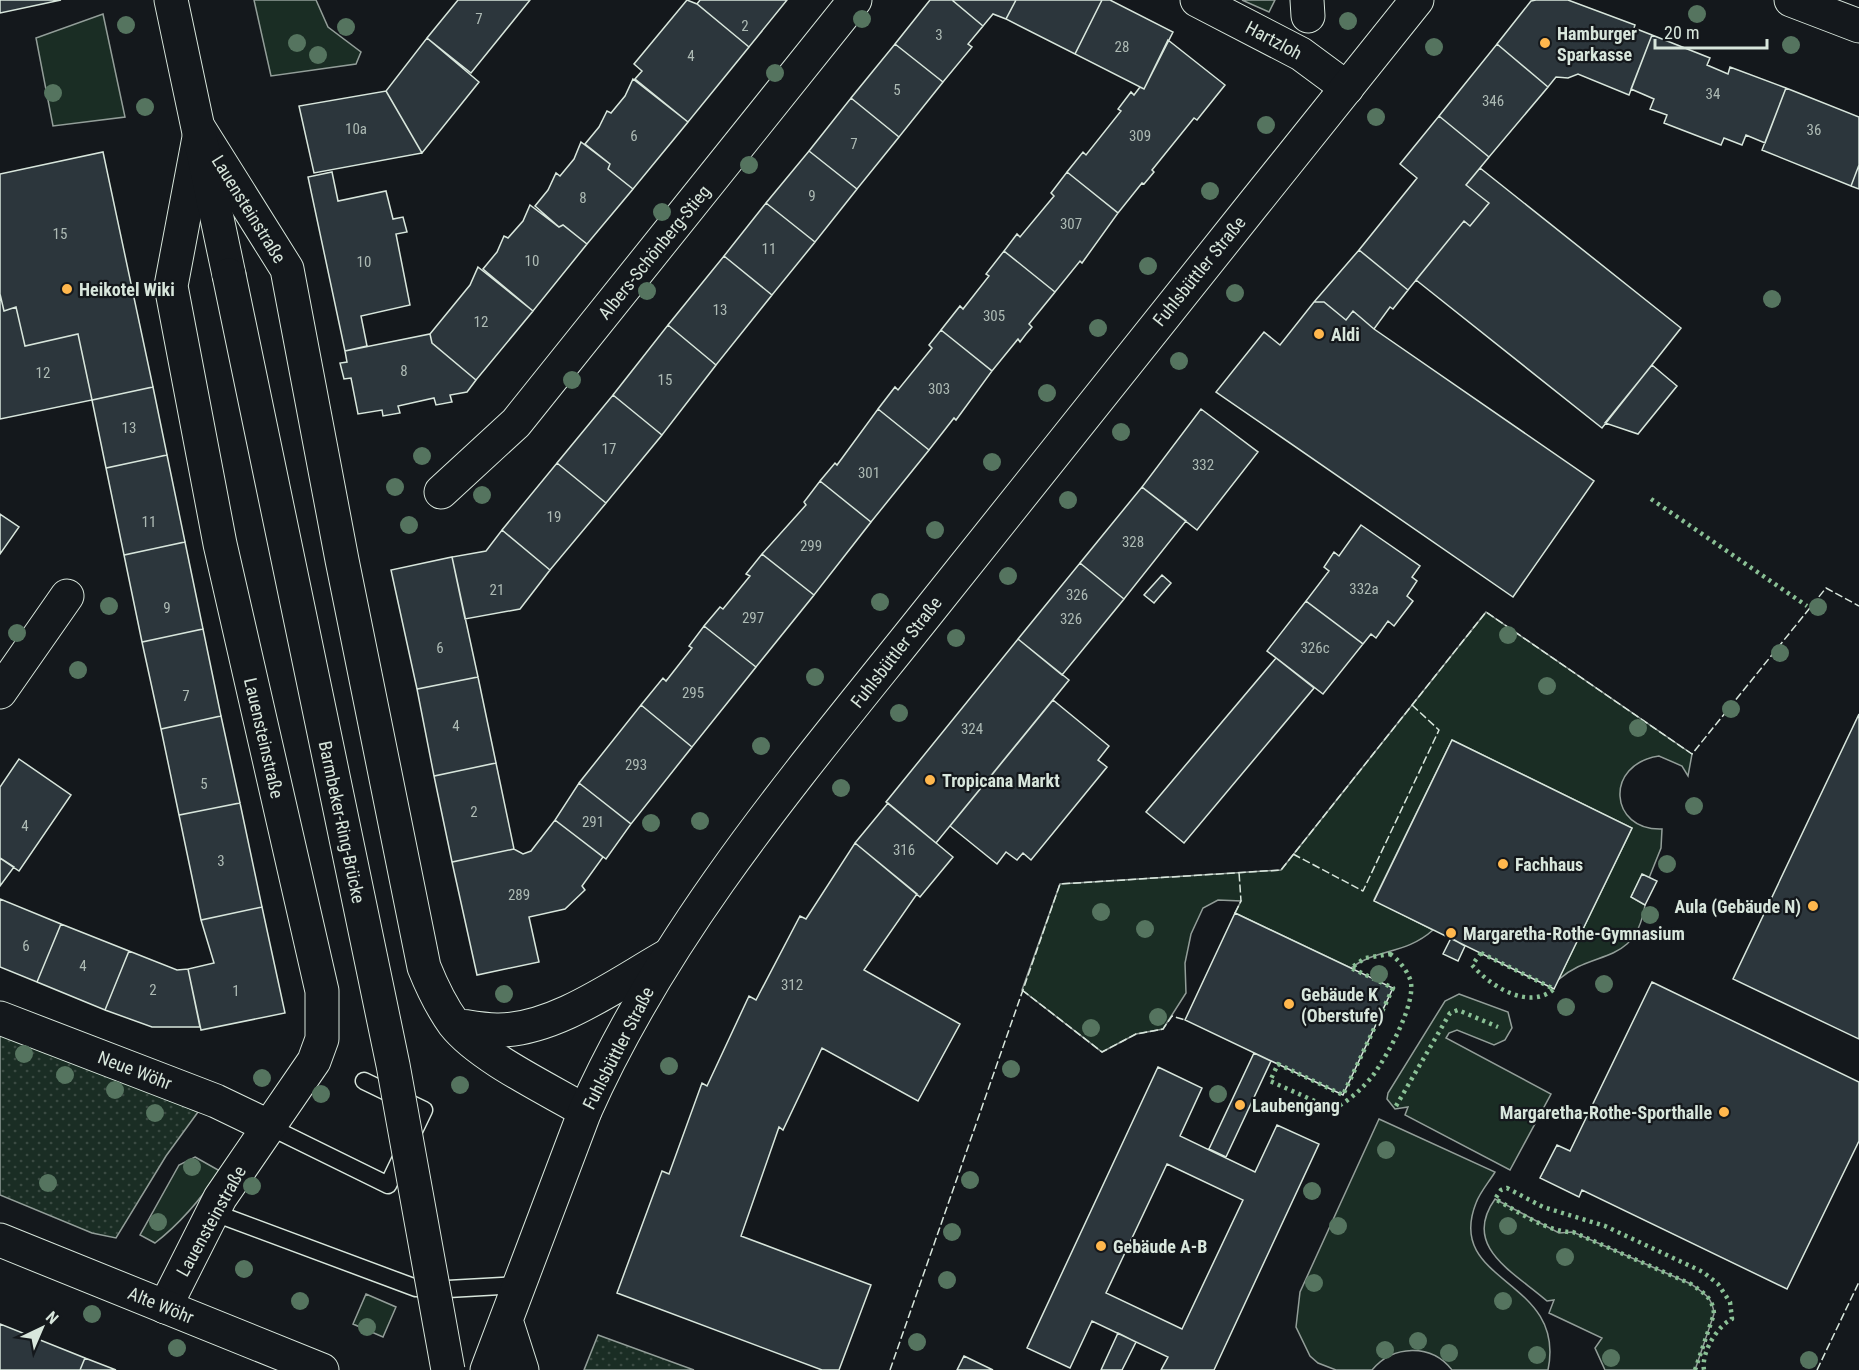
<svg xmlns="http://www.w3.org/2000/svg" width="1859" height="1370" font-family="'Roboto Condensed',sans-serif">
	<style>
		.green { fill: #1a2d24; stroke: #939e99; stroke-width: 1.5 }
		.park { fill: url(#park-dots); stroke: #939e99; stroke-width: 1.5 }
		.building { fill: #2c363c; stroke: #d8e6dc; stroke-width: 1.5; fill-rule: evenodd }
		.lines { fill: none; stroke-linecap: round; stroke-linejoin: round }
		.lane-casing { stroke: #d8e6dc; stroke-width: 19 }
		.street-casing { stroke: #d8e6dc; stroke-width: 35 }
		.secondary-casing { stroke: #d8e6dc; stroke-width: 35 }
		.primary-casing { stroke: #d8e6dc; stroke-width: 35 }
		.lane { stroke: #14181c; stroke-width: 16 }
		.street { stroke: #14181c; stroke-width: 33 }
		.secondary { stroke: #14181c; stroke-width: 33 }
		.primary { stroke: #14181c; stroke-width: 33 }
		.primary-bridge-casing { stroke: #d8e6dc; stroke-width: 35; stroke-linecap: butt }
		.primary-bridge { stroke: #14181c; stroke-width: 33 }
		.hedge { stroke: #8ac095; stroke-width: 4.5; stroke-dasharray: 3 4.5; stroke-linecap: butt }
		.fence { stroke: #d8e6dc; stroke-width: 1.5; stroke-dasharray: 8 3; stroke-linecap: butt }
		.tree { fill: #55745f }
		.poi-dot { fill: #ffb74d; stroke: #14181c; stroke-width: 2 }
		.labels { text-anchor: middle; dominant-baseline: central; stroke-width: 4.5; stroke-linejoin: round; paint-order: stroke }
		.number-label { font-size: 15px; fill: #adbab4 }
		.poi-label { font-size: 18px; font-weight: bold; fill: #d8e6dc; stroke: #14181c; text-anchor: start }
		.street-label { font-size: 18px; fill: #d8e6dc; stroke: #14181c }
	</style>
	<defs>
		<pattern id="park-dots" width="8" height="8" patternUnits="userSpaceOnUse" patternTransform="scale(1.5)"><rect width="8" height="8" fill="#1a2d24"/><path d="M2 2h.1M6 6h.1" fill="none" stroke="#3b4b43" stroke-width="1.8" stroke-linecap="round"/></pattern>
	</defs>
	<rect width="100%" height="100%" fill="#14181c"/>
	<path class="green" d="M254,0H316L328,27L361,52L356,64L271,76Z
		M1242,0H1275L1269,12Z
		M103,14L125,117L53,126L36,38Z
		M1486,612L1692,754L1688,776L1682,766L1659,756C1604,764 1609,831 1662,829L1661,848L1649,878L1642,875L1631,897L1645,905C1635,967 1594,948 1558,980L1632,828L1452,740L1374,900L1433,930C1405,955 1377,948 1351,968L1235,913L1241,901L1218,900L1203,908L1191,934L1185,963L1186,993L1163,1029L1136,1034L1102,1052L1022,990L1060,884L1281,870Z
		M1459,994L1508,1012L1512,1028L1505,1040L1494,1045L1457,1030L1449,1033L1446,1038L1551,1094L1510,1170L1405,1115L1408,1107L1395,1109L1387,1099L1388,1093L1445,1001Z
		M1379,1119L1495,1172C1489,1182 1480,1192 1476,1203C1444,1284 1567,1278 1548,1370H1452C1431,1343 1393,1345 1372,1370H1336L1318,1363L1310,1356L1296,1327L1300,1292Z
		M195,1157L220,1171C201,1199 182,1222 155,1243L140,1235L179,1165Z
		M1495,1199L1559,1233L1573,1232L1691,1284C1704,1293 1713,1298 1714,1314L1695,1370H1605L1595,1348L1602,1338L1549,1313L1554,1300L1547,1301C1514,1272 1461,1247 1495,1199Z
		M366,1294L396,1307L383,1337L353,1324Z"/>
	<path class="park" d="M0,1029L198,1112L166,1156L116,1238L92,1233L0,1195Z
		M598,1335L694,1370H584Z"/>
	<path class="building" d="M0,0H61L0,13Z
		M458,0H530L471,73L427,38Z
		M687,0L697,4L749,47L688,122L635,79L642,71L634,64Z
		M700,0H787L749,47L697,4Z
		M930,0H952L983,26L968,44L972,47L943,82L895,44Z
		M952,0H1016L1006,19L993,14L983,26Z
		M1016,0H1102L1075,54L1006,19Z
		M1102,0H1110L1173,32L1144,89L1075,54Z
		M1536,0H1568L1635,25L1634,28L1652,35L1629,95L1578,74L1568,78L1556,77L1548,87L1497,44L1531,1Z
		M1652,35L1710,58L1707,65L1728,74L1730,67L1786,88L1765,143L1746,135L1742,145L1724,138L1721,145L1664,123L1667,115L1650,109L1654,99L1631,89Z
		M427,38L479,82L422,153L386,91Z
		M1168,40L1225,85L1197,120L1194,118L1152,170L1154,172L1144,184L1142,183L1118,213L1067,172L1083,152L1086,155L1121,111L1118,109L1131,92L1134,95L1140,87L1144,89Z
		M895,44L943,82L899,137L851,98Z
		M1497,44L1548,87L1489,157L1439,116Z
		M633,79L688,122L633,189L608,169L610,164L585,144L599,127L607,111L611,113L625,96Z
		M1786,88L1859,117V165L1851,186L1762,150Z
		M386,91L422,153L314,173L299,106Z
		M851,98L899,137L857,189L809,151Z
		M1439,116L1489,157L1466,185L1489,203L1470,226L1464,221L1408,290L1359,250L1417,178L1400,164Z
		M581,142L610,164L608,169L633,189L587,244L563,225L559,227L535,206L548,190L556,173L560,176L574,159Z
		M809,151L857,189L815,242L766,203Z
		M103,152L153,387L92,400L78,334L25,346L16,307L4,311L0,294V174Z
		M1859,165V189L1851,186Z
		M1480,168L1681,328L1602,428L1416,280L1464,221L1470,226L1489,203L1466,185Z
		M332,172L338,201L386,191L393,219L403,217L407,232L396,234L410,305L361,316L367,346L345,351L308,177Z
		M1067,172L1118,213L1082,263L1080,261L1055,292L1004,251L1017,234L1020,237L1054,196L1051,193Z
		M766,203L815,242L772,295L724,256Z
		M530,205L559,227L563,225L587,244L533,311L483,269L497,252L504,236L508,238L523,221Z
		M1359,250L1408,290L1393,309L1390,307L1374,329L1353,311L1346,320L1324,302H1314Z
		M1004,251L1055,292L1029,324L1032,327L1026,334L1020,342L1018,339L992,371L941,330L960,306L963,309L989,276L986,274Z
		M724,256L772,295L716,365L668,325Z
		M478,267L533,311L476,380L432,343L430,334L470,285Z
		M0,294L4,311L16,307L25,346L78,334L92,400L0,419Z
		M1314,302H1324L1346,320L1353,311L1374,329L1594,481L1513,597L1216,392L1264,332L1280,345Z
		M668,325L716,365L662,435L613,395Z
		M941,330L992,371L956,420L954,418L929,450L878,409L895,387L898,390L932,348L929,345Z
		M430,334L432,343L476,380L467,392L450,395L452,402L436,405L434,398L398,406L400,413L383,416L382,410L358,414L351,378L344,379L340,363L347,362L345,351Z
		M1652,365L1677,386L1638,434L1605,423Z
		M153,387L167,455L106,468L92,400Z
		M613,395L662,435L606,503L557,463Z
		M878,409L929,450L871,522L820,481L835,463L837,465Z
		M1201,409L1258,452L1197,530L1142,487Z
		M167,455L185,542L124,555L106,468Z
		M557,463L606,503L550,570L502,530Z
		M820,481L871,522L814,595L762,554L806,505L804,502Z
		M1142,487L1186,521L1124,599L1080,563Z
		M0,514L19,527L0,554Z
		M1361,525L1420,566L1412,577L1417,581L1407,596L1413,601L1394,626L1388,621L1376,638L1371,634L1363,644L1306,601L1329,571L1324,567L1334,552L1339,556Z
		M502,530L550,570L520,609L465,619L452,557L486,551Z
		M185,542L203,629L142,642L124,555Z
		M762,554L814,595L756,667L704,626L720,607L723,609L750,576L746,574Z
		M452,557L478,677L417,689L391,570Z
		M1080,563L1124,599L1062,675L1018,639Z
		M1162,575L1171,583L1154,603L1144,595Z
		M1306,601L1363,644L1323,694L1267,651Z
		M704,626L756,667L692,747L641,705L663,678L666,681L692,648L689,646Z
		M203,629L221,716L161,729L142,642Z
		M1018,639L1069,680L936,843L886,802Z
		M1276,658L1314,688L1184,843L1146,812Z
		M478,677L496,763L434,776L417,689Z
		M1053,700L1109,746L1098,760L1107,767L1031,860L1023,853L1017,860L1006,852L997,864L950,826Z
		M641,705L692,747L631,824L579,783Z
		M1859,714V1039L1733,979Z
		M221,716L240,803L179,815L161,729Z
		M1452,740L1632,828L1554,989L1374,901Z
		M19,759L71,795L19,871L0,858V787Z
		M496,763L514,849L452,862L434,776Z
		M579,783L631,824L606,859L555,820Z
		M240,803L262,907L201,920L179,815Z
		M888,803L953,857L920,897L855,843Z
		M555,820L603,857L582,886L585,890L565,909L529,917L539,962L477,975L452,862L514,849L523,854L531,851Z
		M855,843L917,894L864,970L960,1024L918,1101L822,1048L783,1130L779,1127L741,1236L871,1285L839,1370H822L617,1293L662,1171L669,1174L702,1083L707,1086L749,996L756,1000L800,916L806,919Z
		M0,858L14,867L0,886Z
		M1642,874L1657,881L1645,905L1631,897Z
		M0,899L61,924L37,982L0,967Z
		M262,907L285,1013L201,1030L188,969L214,963L201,920Z
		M1235,913L1393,988L1343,1095L1185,1020Z
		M61,924L129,951L105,1010L37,982Z
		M1451,938L1465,946L1458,961L1443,954Z
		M129,951L177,970L188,969L200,1027H152L105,1010Z
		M1652,982L1859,1082V1141L1787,1289L1582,1190L1579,1197L1540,1178L1557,1145L1570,1151Z
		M1254,1053L1271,1061L1226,1157L1209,1149Z
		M1158,1067L1202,1088L1180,1136L1255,1172L1277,1125L1319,1144L1214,1370H1161L1168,1357L1092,1321L1070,1368L1027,1348ZM1167,1164L1243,1200L1182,1329L1106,1293Z
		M0,1324L85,1358L80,1370H0Z
		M1118,1333L1136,1342L1122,1370H1101Z
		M964,1356L993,1370H957Z
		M85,1358L116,1370H80Z"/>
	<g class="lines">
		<defs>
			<path id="lane" d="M268,1126L388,1185L424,1110L364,1081
				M212,1212L416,1288L448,1289L519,1285"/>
			<path id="street" d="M1197,0L1301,54L1347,88
				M1307,0L1308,16
				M1791,0L1859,26
				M200,130L287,269L342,560L424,967C432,987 441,1006 454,1024C480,1057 548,1089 585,1111
				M441,492L516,423L855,0
				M0,692L67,596
				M0,1018L216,1101L268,1126
				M455,1025C469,1027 483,1030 497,1030C554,1031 619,983 667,956
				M165,1307L220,1198L314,1061L322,1039V991L220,544L171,286L200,132"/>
			<path id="secondary" d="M0,1240L322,1370
				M506,1320L522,1370
				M487,1370L585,1111C668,925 802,770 928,612C1090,407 1254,204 1417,0"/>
			<path id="primary" d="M171,0L229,275"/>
		</defs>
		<use href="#lane" class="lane-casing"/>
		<use href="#street" class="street-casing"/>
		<use href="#secondary" class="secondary-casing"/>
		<use href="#primary" class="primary-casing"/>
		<use href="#lane" class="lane"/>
		<use href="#street" class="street"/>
		<use href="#secondary" class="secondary"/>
		<use href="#primary" class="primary"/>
		<defs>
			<path id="primary-bridge" d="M229,275L393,1065L448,1370"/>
		</defs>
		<use href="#primary-bridge" class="primary-bridge-casing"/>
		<use href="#primary-bridge" class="primary-bridge"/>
		<path class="hedge" d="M1651,499L1807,606
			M1481,953L1554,989C1529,1011 1490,986 1472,965Z
			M1390,954C1398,959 1406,969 1410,979C1418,1001 1387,1056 1374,1074C1364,1087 1349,1101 1335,1108L1328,1107L1270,1081L1278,1064L1343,1095L1393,988L1351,968L1365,958Z
			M1396,1106L1450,1013L1458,1010L1498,1027
			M1695,1370L1714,1314C1713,1298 1704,1293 1691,1284L1573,1232C1549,1233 1517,1211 1495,1199L1501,1190L1507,1188L1543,1207L1605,1226L1703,1272L1718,1284L1730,1302L1732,1319C1717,1326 1701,1353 1704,1370"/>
		<path class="fence" d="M1293,854L1363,891L1439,730L1412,705
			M1235,913L1241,901L1239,872
			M1022,990L1102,1052L1136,1034L1163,1029L1172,1016L1185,1020
			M890,1370L1060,884L1281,870L1486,612L1692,754L1826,588L1859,606
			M1817,1370L1859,1282"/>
	</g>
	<g class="tree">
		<circle cx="1697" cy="14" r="9"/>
		<circle cx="862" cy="19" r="9"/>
		<circle cx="1348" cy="21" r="9"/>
		<circle cx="126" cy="25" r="9"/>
		<circle cx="346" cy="27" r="9"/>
		<circle cx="297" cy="43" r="9"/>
		<circle cx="1791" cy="45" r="9"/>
		<circle cx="1434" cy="47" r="9"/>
		<circle cx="318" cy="55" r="9"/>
		<circle cx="775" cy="73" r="9"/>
		<circle cx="53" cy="93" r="9"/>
		<circle cx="145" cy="107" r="9"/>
		<circle cx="1376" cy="117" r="9"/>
		<circle cx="1266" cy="125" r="9"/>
		<circle cx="749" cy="165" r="9"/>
		<circle cx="1210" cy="191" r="9"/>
		<circle cx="662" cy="212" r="9"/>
		<circle cx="1148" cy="266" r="9"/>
		<circle cx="647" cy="291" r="9"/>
		<circle cx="1235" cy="293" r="9"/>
		<circle cx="1772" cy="299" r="9"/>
		<circle cx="1098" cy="328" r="9"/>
		<circle cx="1179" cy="361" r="9"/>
		<circle cx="572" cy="380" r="9"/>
		<circle cx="1047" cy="393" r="9"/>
		<circle cx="1121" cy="432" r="9"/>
		<circle cx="422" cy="456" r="9"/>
		<circle cx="992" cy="462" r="9"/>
		<circle cx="395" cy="487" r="9"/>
		<circle cx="482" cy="495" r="9"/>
		<circle cx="1068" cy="500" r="9"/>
		<circle cx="409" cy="525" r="9"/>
		<circle cx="935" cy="530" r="9"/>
		<circle cx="1008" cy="576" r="9"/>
		<circle cx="880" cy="602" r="9"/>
		<circle cx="109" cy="606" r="9"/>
		<circle cx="1818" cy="607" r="9"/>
		<circle cx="17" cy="633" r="9"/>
		<circle cx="1508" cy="635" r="9"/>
		<circle cx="956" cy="638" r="9"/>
		<circle cx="1780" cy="653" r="9"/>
		<circle cx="78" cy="670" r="9"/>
		<circle cx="815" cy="677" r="9"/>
		<circle cx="1547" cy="686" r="9"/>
		<circle cx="1731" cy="709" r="9"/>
		<circle cx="899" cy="713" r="9"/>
		<circle cx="1638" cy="728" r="9"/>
		<circle cx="761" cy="746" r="9"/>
		<circle cx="841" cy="788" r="9"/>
		<circle cx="1694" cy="806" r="9"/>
		<circle cx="700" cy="821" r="9"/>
		<circle cx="651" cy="823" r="9"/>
		<circle cx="1667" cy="864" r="9"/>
		<circle cx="1101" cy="912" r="9"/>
		<circle cx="1650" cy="915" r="9"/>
		<circle cx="1145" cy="929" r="9"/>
		<circle cx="1379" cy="974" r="9"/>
		<circle cx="1604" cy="984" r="9"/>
		<circle cx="504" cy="994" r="9"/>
		<circle cx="1566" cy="1007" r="9"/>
		<circle cx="1158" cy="1017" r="9"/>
		<circle cx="1091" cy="1028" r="9"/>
		<circle cx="24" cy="1054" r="9"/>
		<circle cx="669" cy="1066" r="9"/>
		<circle cx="1011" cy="1069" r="9"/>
		<circle cx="65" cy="1075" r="9"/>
		<circle cx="262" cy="1078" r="9"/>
		<circle cx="460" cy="1085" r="9"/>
		<circle cx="115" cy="1090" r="9"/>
		<circle cx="321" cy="1094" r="9"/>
		<circle cx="1218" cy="1094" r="9"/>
		<circle cx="155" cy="1113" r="9"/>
		<circle cx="1386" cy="1150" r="9"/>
		<circle cx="192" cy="1167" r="9"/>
		<circle cx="970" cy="1180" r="9"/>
		<circle cx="48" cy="1183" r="9"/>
		<circle cx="252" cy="1186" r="9"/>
		<circle cx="1312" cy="1191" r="9"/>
		<circle cx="158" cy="1222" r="9"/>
		<circle cx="1338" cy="1226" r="9"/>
		<circle cx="1508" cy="1226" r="9"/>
		<circle cx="952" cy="1232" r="9"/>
		<circle cx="1565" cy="1257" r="9"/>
		<circle cx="244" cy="1269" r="9"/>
		<circle cx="947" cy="1280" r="9"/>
		<circle cx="1314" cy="1283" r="9"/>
		<circle cx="300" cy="1301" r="9"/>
		<circle cx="1503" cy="1301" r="9"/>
		<circle cx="92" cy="1314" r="9"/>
		<circle cx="367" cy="1327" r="9"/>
		<circle cx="1418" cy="1341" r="9"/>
		<circle cx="917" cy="1342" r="9"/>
		<circle cx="177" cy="1348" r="9"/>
		<circle cx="1385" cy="1350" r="9"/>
		<circle cx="1449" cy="1353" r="9"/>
		<circle cx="1537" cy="1355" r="9"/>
		<circle cx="1611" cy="1358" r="9"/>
		<circle cx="1809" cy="1360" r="9"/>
	</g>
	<g class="poi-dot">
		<circle cx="1545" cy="43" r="6"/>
		<circle cx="67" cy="289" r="6"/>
		<circle cx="1319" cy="334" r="6"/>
		<circle cx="930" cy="780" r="6"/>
		<circle cx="1503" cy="864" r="6"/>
		<circle cx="1813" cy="906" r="6"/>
		<circle cx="1451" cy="933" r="6"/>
		<circle cx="1289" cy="1004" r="6"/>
		<circle cx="1240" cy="1105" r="6"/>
		<circle cx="1724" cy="1112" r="6"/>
		<circle cx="1101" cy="1246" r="6"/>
	</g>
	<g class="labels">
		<g class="number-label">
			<text x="479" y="19">7</text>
			<text x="745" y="26">2</text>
			<text x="939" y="35">3</text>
			<text x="1122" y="47">28</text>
			<text x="691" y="56">4</text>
			<text x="897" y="90">5</text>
			<text x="1713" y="94">34</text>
			<text x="1493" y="101">346</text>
			<text x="356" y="129">10a</text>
			<text x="1814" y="130">36</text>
			<text x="634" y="136">6</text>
			<text x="1140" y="136">309</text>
			<text x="854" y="144">7</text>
			<text x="812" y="196">9</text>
			<text x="583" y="198">8</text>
			<text x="1071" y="224">307</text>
			<text x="60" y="234">15</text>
			<text x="769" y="249">11</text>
			<text x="532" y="261">10</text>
			<text x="364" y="262">10</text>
			<text x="720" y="310">13</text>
			<text x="994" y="316">305</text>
			<text x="481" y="322">12</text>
			<text x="404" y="371">8</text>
			<text x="43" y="373">12</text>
			<text x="665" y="380">15</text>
			<text x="939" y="389">303</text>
			<text x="129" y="428">13</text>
			<text x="609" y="449">17</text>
			<text x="1203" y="465">332</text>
			<text x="869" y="473">301</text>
			<text x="554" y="517">19</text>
			<text x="149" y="522">11</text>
			<text x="1133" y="542">328</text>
			<text x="811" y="546">299</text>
			<text x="1364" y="589">332a</text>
			<text x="497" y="590">21</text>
			<text x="1077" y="595">326</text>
			<text x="167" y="608">9</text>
			<text x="753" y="618">297</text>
			<text x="1071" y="619">326</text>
			<text x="440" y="648">6</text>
			<text x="1315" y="648">326c</text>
			<text x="693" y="693">295</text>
			<text x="186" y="696">7</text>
			<text x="456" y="726">4</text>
			<text x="972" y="729">324</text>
			<text x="636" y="765">293</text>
			<text x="204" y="784">5</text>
			<text x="474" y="812">2</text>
			<text x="593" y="822">291</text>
			<text x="25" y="826">4</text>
			<text x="904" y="850">316</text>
			<text x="221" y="861">3</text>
			<text x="519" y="895">289</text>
			<text x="26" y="946">6</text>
			<text x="83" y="966">4</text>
			<text x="792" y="985">312</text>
			<text x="153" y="990">2</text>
			<text x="236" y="991">1</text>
		</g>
		<g class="poi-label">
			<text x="1557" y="33">Hamburger<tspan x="1557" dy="21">Sparkasse</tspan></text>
			<text x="79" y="289">Heikotel Wiki</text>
			<text x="1331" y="334">Aldi</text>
			<text x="942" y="780">Tropicana Markt</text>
			<text x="1515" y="864">Fachhaus</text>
			<text x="1801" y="906" text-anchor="end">Aula (Gebäude N)</text>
			<text x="1463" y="933">Margaretha-Rothe-Gymnasium</text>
			<text x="1301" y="994">Gebäude K<tspan x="1301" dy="21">(Oberstufe)</tspan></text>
			<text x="1252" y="1105">Laubengang</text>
			<text x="1712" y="1112" text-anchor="end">Margaretha-Rothe-Sporthalle</text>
			<text x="1113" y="1246">Gebäude A-B</text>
		</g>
		<g class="street-label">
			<text transform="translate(1274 40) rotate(28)">Hartzloh</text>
			<text transform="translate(249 209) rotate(58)">Lauensteinstraße</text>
			<text transform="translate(654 252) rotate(-51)">Albers-Schönberg-Stieg</text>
			<text transform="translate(1199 271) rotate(-51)">Fuhlsbüttler Straße</text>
			<text transform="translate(896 652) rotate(-52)">Fuhlsbüttler Straße</text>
			<text transform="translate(264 738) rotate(77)">Lauensteinstraße</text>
			<text transform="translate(342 822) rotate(78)">Barmbeker-Ring-Brücke</text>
			<text transform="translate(618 1048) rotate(-63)">Fuhlsbüttler Straße</text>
			<text transform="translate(135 1070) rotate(21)">Neue Wöhr</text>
			<text transform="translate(211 1221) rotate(-61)">Lauensteinstraße</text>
			<text transform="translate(161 1305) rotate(22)">Alte Wöhr</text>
		</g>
	</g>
	<g transform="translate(42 1328) rotate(44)" stroke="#14181c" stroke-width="4.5" paint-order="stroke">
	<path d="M0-4.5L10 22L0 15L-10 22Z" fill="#d8e6dc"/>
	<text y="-9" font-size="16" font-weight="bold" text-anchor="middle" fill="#d8e6dc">N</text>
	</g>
	<path d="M1655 39v9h112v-9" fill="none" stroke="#d8e6dc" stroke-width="3"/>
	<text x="1664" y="39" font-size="18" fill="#d8e6dc" stroke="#14181c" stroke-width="4.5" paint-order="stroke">20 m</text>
</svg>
